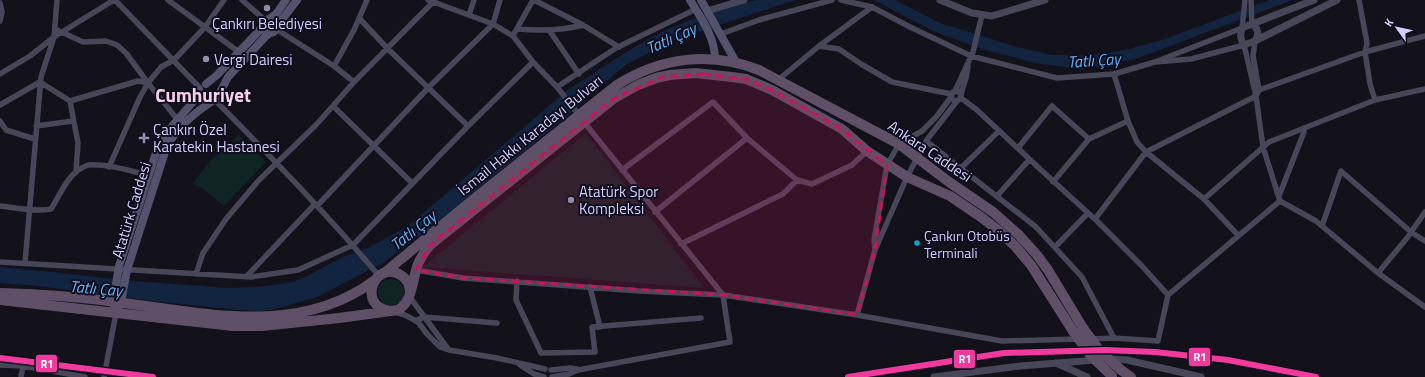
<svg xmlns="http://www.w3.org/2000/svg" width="1425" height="377" font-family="'Titillium Web',sans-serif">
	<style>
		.green { fill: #112424 }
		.water { fill: #12243f }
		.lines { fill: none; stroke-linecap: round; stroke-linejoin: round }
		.minor { stroke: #48475a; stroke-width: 5.5 }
		.tertiary { stroke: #48475a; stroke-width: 7 }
		.secondary { stroke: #54536d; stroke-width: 8 }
		.trunk { stroke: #5f5068; stroke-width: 10 }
		.trunk-bridge { stroke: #5f5068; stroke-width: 10 }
		.rail-1-casing { stroke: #100e1e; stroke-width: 9 }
		.rail-1 { stroke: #f13a9d; stroke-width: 6 }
		.marked { fill: #c2185b; fill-opacity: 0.2; stroke: #c2185b; stroke-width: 3; stroke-dasharray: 8 5; stroke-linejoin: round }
		.poi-dot { fill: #8f8cac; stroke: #100e1e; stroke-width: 1.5 }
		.bus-dot { fill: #00a9ce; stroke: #100e1e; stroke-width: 1.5 }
		.labels { text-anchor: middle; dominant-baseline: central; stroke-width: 4; stroke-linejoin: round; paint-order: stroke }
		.bus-label { font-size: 14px; fill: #d2cefb; stroke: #100e1e; text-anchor: start }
		.poi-label { font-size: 15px; fill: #d2cefb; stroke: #100e1e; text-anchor: start }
		.street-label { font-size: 15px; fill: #d2cefb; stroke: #100e1e }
		.water-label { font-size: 16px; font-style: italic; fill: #65b3f3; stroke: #100e1e }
		.district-label { font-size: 19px; font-weight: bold; fill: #fbd0ec; stroke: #100e1e }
		.line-badge { stroke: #100e1e; stroke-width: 1.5 }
		.badge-label { font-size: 11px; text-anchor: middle; font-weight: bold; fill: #fff }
	</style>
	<rect width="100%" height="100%" fill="#13121a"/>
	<path class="green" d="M586,133L704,288L423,267Z
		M239,135L266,162L224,206L206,191L193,183L210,161Z
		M378 292a13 13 0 1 1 26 0a13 13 0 1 1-26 0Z"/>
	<path class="water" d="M756,0H795L674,40L627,64L617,72L566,117L429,229L403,248L381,264L317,297L279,308L261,311L238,310L153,301L38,286L0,283V267L53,272L132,281L229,288L258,287L292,282L305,277L343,257L368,248L408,226L569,89L628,51L652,37L680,24L713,12Z
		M874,0H895L940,23L1014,46L1052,55H1078L1101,54L1129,49L1165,39L1269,0H1293L1138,58L1105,66L1073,68L1035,63L981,49L933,31Z"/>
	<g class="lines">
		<path class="minor" d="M115,0L200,88
			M168,0L239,52
			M242,0L266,21
			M428,0L493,24L513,36L533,62L557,87L579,115
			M534,0L583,25L619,47
			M841,0L872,7L910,27L971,56L1057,78L1114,74L1155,62L1242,28L1245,0
			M1251,0L1252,24
			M1359,0L1367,43L1365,52L1370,84L1375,100L1425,89
			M0,3L2,12L0,21
			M469,15L474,0
			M359,18L388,49L468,126
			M55,29L83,42L106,41L117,45L126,53L148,83L138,81L70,101
			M276,29L334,66L354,82
			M517,29C540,31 561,31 583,25
			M549,30L579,74
			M515,32L533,0
			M721,34L759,20L832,0
			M1255,41L1253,56L1259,90
			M819,46L839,49L861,64L892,82L951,94
			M334,66L354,30L367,0
			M0,74L30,56L54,37L114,0
			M1114,74L1128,121L1137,142L1146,152L1204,199L1238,235
			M778,80L819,46L872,7
			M148,83L177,119
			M557,87L616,48L696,9
			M955,91L973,52L982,15
			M961,94L966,78L968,66
			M961,98L977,110L1040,169L1098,222L1142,266L1168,295
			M215,100C271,157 327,214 379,276
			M0,105L40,82L70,101L78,143L76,171
			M333,106L412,183
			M0,121L6,130L35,139
			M36,126L73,121
			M1089,139L1128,121
			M926,141L1036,227L1082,277L1114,338
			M1018,148L1052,106L1089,139L1053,182
			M109,167L140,97L148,83L161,67L174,60L205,27L224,0
			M961,168L999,131
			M622,170L713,102L747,138L797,180L812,184L852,165L867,151
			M997,196L1029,160
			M1279,196L1304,132V128
			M1204,199L1269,142L1375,100
			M1280,201L1316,221L1378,273L1425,307
			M0,206C17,208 34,212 51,209C59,197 65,180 77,171C80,169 85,166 88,165C103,163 134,171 148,176
			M317,206L429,87L493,24L500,0
			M655,212L747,138
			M1095,219L1146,152L1256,96L1259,90L1365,52L1425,36
			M1322,226L1341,171L1411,232L1425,241
			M681,244L783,194L797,180
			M1055,247L1088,213
			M875,250L874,240L887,165L899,144L922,131L937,116L951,97L953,92L958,91L961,95L960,99L957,101L953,100L951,97
			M0,262L251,277L298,270L353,245L468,126L533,62
			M25,263L41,77L54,37L57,0
			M416,270L463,278L639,291L723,295L857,315L1002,341L1079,339
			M1378,273L1407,238L1425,212
			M196,274L203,253L226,219L259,180L316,125L354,82L435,0
			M246,277L315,204
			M517,281L516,300L541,353L595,352L592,327L701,318
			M590,287L600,327
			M409,296L448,349
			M395,312L405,315L418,322L427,334L440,347L449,350L497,358L545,369
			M857,315L875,250L907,177L926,141L957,101
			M415,321L424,317L497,323
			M1090,339L1114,338L1158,341L1168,295L1280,201L1263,147L1256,96L1244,45L1191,59L1155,62
			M0,365L23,366L85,377
			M520,365L534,374L544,377
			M551,370L570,368L577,369
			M21,377L23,366
			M104,377L116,313
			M552,377L569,374L578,370L730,342L723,295L584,122"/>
		<path class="tertiary" d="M940,0L972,13L992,16L1045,0
			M1314,0L1242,28C1240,35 1240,39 1244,45L1255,41L1337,0
			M707,11L744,0
			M1252,24C1259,28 1259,35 1255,41
			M1109,359L1127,360L1201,377
			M1056,363L1087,377
			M934,377L1020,366L1096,360"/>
		<path class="secondary" d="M690,0C701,18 715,37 715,59
			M701,0L736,62
			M263 26a7 7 0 1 1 14 0a7 7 0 1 1-14 0Z
			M268,20L276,14L286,0
			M277,26L297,0
			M206,84L217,75L258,32L265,23
			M218,96L228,77L266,36L272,32
			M119,307L121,302L127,270L166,149C175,129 193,114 211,102
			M116,313L113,302L119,266L156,153L167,132L192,103L199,90"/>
		<path class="trunk" d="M383,274L470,202L617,85C661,57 711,51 759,70L899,144L949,182L993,212L1019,235L1037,255L1048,270L1083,328
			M0,293C41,294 83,297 124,303C208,314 301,336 375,280
			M0,300L233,326H262L339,318L398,310C413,301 412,280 418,264C421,257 425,251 430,245L598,111L613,99L638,85L656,78L670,75L695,73L732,77L746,79L772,90L842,129L867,151L907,177L950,196L981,217L999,231L1015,246L1031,265L1073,331
			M390,311C355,306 376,257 402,276C408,280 410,286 410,293
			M1121,370L1131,377"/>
		<path class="trunk-bridge" d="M1083,328L1100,351L1121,370
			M1073,331L1091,356L1112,376"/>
		<defs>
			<path id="rail-1" d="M0,358L153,377
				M848,377L1004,353L1105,350L1155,352L1228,360L1316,377"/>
		</defs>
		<use href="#rail-1" class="rail-1-casing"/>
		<use href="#rail-1" class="rail-1"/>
	</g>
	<path class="marked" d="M703,74L746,79L772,90L842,129L887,165L875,250L857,315L723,295L463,278L416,270L430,245L613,99L662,77Z"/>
	<g class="poi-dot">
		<circle cx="267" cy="8" r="4"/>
		<circle cx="206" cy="59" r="4"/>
		<path d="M142 132h4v4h4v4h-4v4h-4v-4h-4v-4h4z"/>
		<circle cx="571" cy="200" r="4"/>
	</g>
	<circle class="bus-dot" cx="917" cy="243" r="3.5"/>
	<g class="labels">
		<g class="bus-label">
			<text x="924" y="235">Çankırı Otobüs<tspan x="924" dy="17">Terminali</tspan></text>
		</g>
		<g class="poi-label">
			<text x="267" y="23" text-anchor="middle">Çankırı Belediyesi</text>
			<text x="214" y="59">Vergi Dairesi</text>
			<text x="153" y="129">Çankırı Özel<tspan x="153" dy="17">Karatekin Hastanesi</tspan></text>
			<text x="579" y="191">Atatürk Spor<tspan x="579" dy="17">Kompleksi</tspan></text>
		</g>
		<g class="street-label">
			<text transform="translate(530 135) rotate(-39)">İsmail Hakkı Karadayı Bulvarı</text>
			<text transform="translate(930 151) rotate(34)">Ankara Caddesi</text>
			<text transform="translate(131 210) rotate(-73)">Atatürk Caddesi</text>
		</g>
		<g class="water-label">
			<text transform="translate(671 38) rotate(-24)">Tatlı Çay</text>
			<text transform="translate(1094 60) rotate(-4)">Tatlı Çay</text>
			<text transform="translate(413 230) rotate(-39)">Tatlı Çay</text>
			<text transform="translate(96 288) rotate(5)">Tatlı Çay</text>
		</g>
		<g class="district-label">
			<text x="203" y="94">Cumhuriyet</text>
		</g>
	</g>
	<g class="line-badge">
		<rect x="1188" y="347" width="23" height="20" rx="4" fill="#f13a9d"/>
		<rect x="953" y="349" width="23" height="20" rx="4" fill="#f13a9d"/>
		<rect x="35" y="354" width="23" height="19" rx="4" fill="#f13a9d"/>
	</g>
	<g class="badge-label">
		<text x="1200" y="361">R1</text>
		<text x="965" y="363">R1</text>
		<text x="47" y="368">R1</text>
	</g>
	<g transform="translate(1397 28) rotate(303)" stroke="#100e1e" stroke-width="3" paint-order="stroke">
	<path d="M0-3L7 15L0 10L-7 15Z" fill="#d2cefb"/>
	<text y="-6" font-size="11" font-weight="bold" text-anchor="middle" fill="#d2cefb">K</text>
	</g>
</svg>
